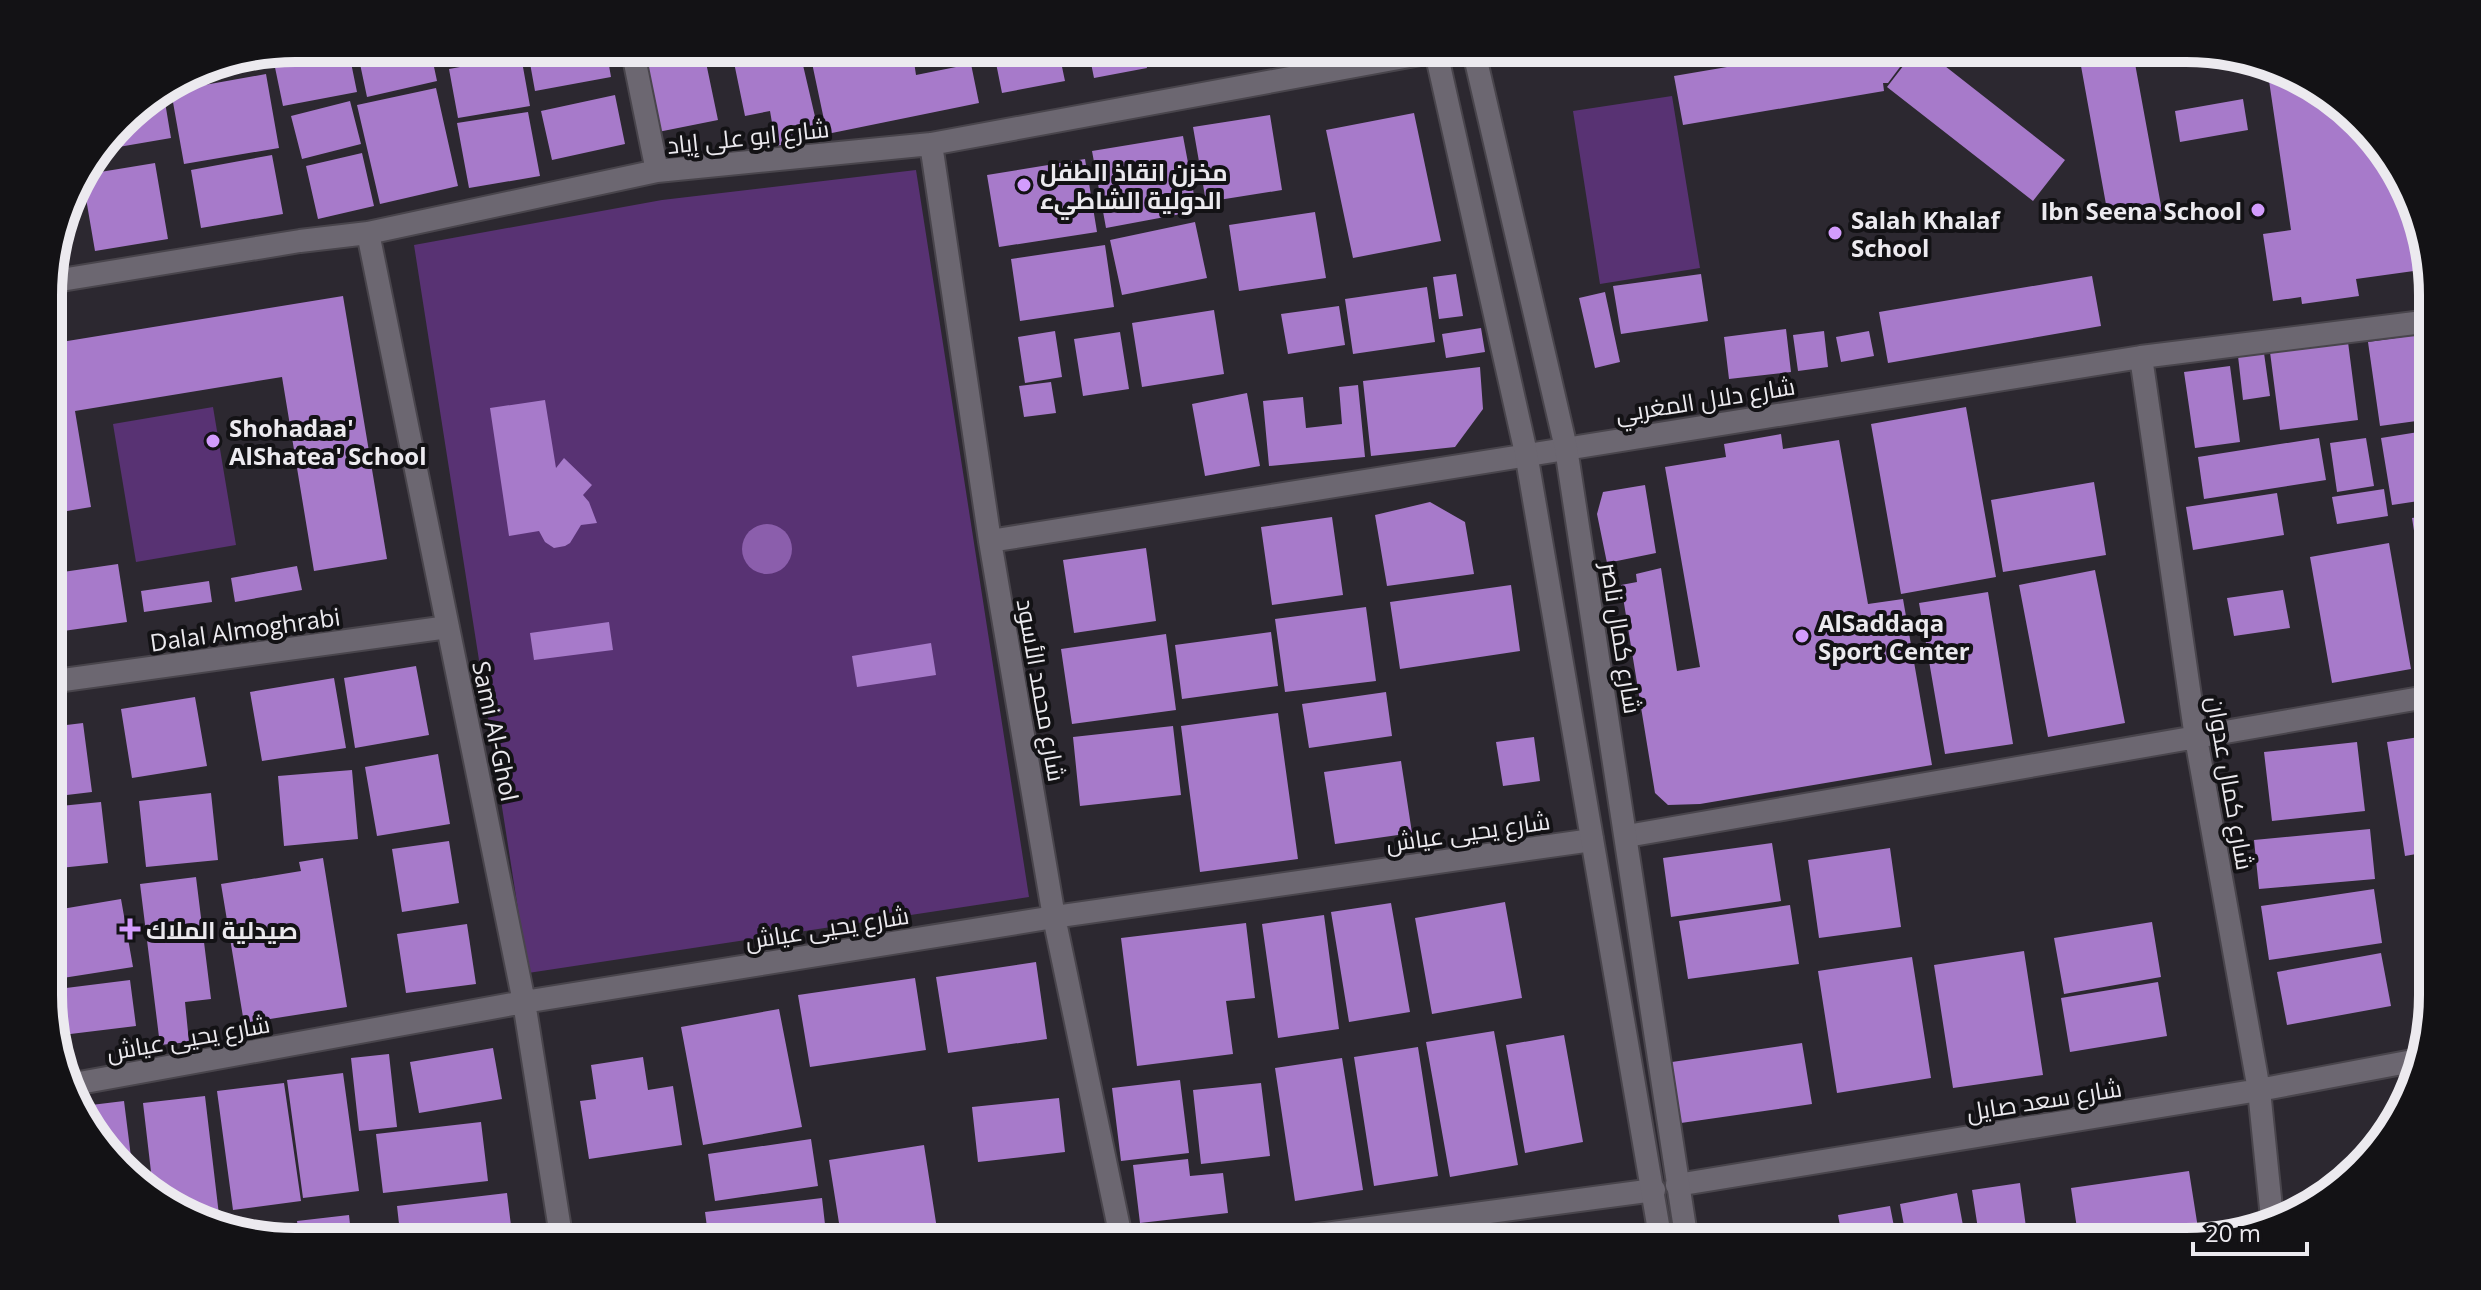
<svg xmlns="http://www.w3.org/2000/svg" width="2481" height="1290" font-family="'Open Sans',Cairo,sans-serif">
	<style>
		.green { fill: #583273 }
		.water { fill: #8b5eac }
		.building { fill: #a77aca }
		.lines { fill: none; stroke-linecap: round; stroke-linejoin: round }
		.minor-casing { stroke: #49454c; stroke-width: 26 }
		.secondary-casing { stroke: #49454c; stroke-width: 26 }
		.minor { stroke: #6c6771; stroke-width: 22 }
		.secondary { stroke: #6c6771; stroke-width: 22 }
		.poi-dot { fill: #d39cfd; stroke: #131215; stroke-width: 3 }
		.labels { text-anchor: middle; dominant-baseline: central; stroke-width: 8; stroke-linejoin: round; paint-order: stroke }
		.street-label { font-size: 24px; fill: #eceaef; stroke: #131215 }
		.poi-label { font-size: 24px; font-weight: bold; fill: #eceaef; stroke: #131215; text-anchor: start }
		.rim { fill: none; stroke: #eceaef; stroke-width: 10 }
	</style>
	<rect width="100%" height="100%" fill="#2c2830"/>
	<path class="green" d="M1672,96L1700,268L1600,284L1573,111Z
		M916,170L1029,897L528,973L414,245L662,200Z
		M213,407L236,545L136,562L113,424Z"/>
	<path class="water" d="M742 549a25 25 0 1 1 50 0a25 25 0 1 1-50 0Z"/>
	<path class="building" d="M295,48H348L357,92L283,106L272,53Z
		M410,48H430L437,81L367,97L359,59Z
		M442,48H521L522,53L446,67Z
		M549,48H606L611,77L535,91L528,52Z
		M634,48H703L718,120L653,133Z
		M731,48H799L820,138L776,146L770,111L745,116Z
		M993,48H1058L1065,81L1002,93Z
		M1088,48H1143L1147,68L1094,78Z
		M1840,48H1890L1906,59L1888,83H1883L1884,91L1683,125L1674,76Z
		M1917,48H1922L2065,160L2033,201L1887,87Z
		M2088,48H2179L2134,58L2162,211L2109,221L2081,66L2091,64Z
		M872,50L874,63L913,55L916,75L971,64L979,103L827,134L812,63Z
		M521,56L530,106L458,118L449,69Z
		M2267,67L2296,74L2391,157L2413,217L2421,270L2356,279L2359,296L2302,304L2301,297L2273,301L2263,234L2291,230Z
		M266,74L279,148L184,164L171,91Z
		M436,88L458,186L380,204L357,105Z
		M163,90L171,138L101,150L132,110Z
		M615,95L625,144L552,160L541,111Z
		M2243,99L2248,130L2180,142L2175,111Z
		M350,101L361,144L302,159L291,116Z
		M528,112L540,176L469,188L457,123Z
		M1414,113L1441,241L1353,258L1326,130Z
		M1270,115L1282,190L1206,202L1193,127Z
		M1183,136L1197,211L1106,228L1092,151Z
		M362,153L374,206L318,219L306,166Z
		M272,155L283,214L201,228L191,170Z
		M1085,159L1097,232L999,247L987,175Z
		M155,163L168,239L95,251L82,175Z
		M1315,212L1326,278L1239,291L1229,225Z
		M1195,222L1207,278L1122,295L1110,240Z
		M1105,245L1114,307L1020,321L1011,259Z
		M1456,274L1463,316L1439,319L1433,277Z
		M1701,274L1708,321L1621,334L1613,286Z
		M2092,276L2101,326L1888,363L1879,312Z
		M1427,287L1435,342L1353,354L1345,299Z
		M1605,292L1620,362L1595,368L1579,298Z
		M343,296L387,559L314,571L282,377L75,411L91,507L49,514V344Z
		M1339,306L1345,345L1288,354L1281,314Z
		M1214,310L1224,374L1142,387L1132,323Z
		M1481,328L1485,352L1446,358L1442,334Z
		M1786,329L1791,372L1729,379L1724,337Z
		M1055,331L1062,377L1025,383L1018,337Z
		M1824,331L1828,367L1798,371L1793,335Z
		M1869,331L1874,356L1841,362L1836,337Z
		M1120,332L1129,389L1083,396L1074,339Z
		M2431,333V419L2380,426L2368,342Z
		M2348,342L2358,420L2280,430L2270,352Z
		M2264,353L2270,396L2243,400L2238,356Z
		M2230,366L2240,442L2195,448L2184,372Z
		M1480,367L1483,409L1455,447L1371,456L1363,381Z
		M1051,382L1056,413L1024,417L1019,386Z
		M1358,385L1365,457L1269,466L1263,401L1303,397L1306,428L1342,424L1339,387Z
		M1247,393L1260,466L1205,476L1192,404Z
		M545,400L556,468L564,458L592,485L583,495L589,502L597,523L581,525L570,543L565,546L554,548L545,542L539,531L509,536L490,408Z
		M1966,407L1996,577L1901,594L1871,424Z
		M2431,430L2432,499L2392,505L2381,438Z
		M1781,434L1783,449L1839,440L1868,604L1903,599L1932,765L1700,804L1668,805L1655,793L1621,585L1637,582L1636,574L1661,568L1677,671L1700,667L1665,467L1726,457L1724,444Z
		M2319,438L2326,480L2204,499L2198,457Z
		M2366,438L2374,486L2337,492L2330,443Z
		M2094,482L2106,555L2003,572L1991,500Z
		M1645,485L1656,553L1607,563L1597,514L1603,492Z
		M2384,489L2388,516L2337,524L2332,497Z
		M2277,493L2284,535L2193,550L2186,507Z
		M1430,502L1465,522L1474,574L1387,586L1375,515Z
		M2432,515V633H2430L2412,518Z
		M1332,517L1343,595L1272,605L1261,527Z
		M2389,543L2411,669L2332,683L2310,557Z
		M1146,548L1156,621L1074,633L1063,560Z
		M118,564L127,622L49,633V574Z
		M297,566L302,590L235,602L231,578Z
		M2095,570L2125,723L2048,737L2019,585Z
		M209,581L212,602L144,612L141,591Z
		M1511,585L1520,651L1400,669L1390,602Z
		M2283,590L2290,628L2234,636L2227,598Z
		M1988,592L2013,744L1945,754L1919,603Z
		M1366,607L1376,681L1285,692L1275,619Z
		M609,622L613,650L534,660L530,633Z
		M1271,632L1278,686L1182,699L1175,645Z
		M1166,634L1176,710L1072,724L1061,649Z
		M931,643L936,675L857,687L852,656Z
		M416,666L429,735L355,748L344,678Z
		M334,678L346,748L262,761L250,692Z
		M1386,692L1392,736L1309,748L1302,704Z
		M195,697L207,766L132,778L121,709Z
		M1278,713L1298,859L1200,872L1181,726Z
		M83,723L92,792L50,797V727Z
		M1173,726L1181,795L1080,806L1073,737Z
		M2432,735L2433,851L2405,856L2387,742Z
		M1534,737L1540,781L1503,786L1496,742Z
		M2357,742L2365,811L2272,821L2264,752Z
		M438,754L450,824L377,836L365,767Z
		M1401,761L1412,833L1335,844L1324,772Z
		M352,770L358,839L284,846L278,776Z
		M211,793L218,860L146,867L139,801Z
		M101,802L108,863L50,869V807Z
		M2370,829L2375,879L2259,889L2254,840Z
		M449,841L459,903L402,912L392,849Z
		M1772,843L1781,901L1671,917L1663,858Z
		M1890,848L1901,927L1819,938L1808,860Z
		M323,858L347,1007L244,1023L221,884L301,871L299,862Z
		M196,877L211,999L185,1002L189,1042L160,1045L140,884Z
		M2374,889L2382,943L2269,960L2261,906Z
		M121,899L133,967L50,980V911Z
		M1505,902L1522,998L1432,1014L1415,918Z
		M1391,903L1410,1012L1349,1022L1331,912Z
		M1790,905L1799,964L1688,979L1679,921Z
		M1324,915L1339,1029L1278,1038L1262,924Z
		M2152,922L2161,977L2064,994L2054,938Z
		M1246,923L1255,998L1226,1001L1233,1054L1137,1066L1121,938Z
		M467,924L476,984L406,993L397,934Z
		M2024,951L2043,1075L1953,1088L1934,965Z
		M2381,953L2391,1006L2287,1025L2277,972Z
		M1912,957L1931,1078L1837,1093L1818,971Z
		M1036,962L1047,1039L948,1053L936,977Z
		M915,978L926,1050L810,1067L798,995Z
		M130,980L136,1026L54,1036L50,1028V990Z
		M2158,982L2167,1036L2070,1052L2061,998Z
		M779,1009L802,1127L703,1145L681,1027Z
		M1494,1031L1518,1165L1450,1177L1426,1042Z
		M1564,1035L1583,1142L1525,1153L1506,1045Z
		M1802,1043L1812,1104L1681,1123L1672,1062Z
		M1418,1047L1438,1176L1374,1186L1354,1057Z
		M493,1048L502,1099L419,1113L410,1062Z
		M389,1054L397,1127L359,1131L351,1058Z
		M643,1057L648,1090L673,1086L682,1145L589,1159L580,1101L596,1099L591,1065Z
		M1342,1058L1363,1190L1295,1201L1275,1068Z
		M343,1073L359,1191L303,1198L287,1080Z
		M1180,1080L1189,1153L1121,1161L1112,1088Z
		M284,1083L301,1201L233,1210L217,1091Z
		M1261,1083L1270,1156L1201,1164L1193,1090Z
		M205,1096L219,1215L191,1218L185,1216L153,1189L143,1103Z
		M1059,1098L1065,1152L978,1162L972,1107Z
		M124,1101L133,1173L99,1145L83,1106Z
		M481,1122L488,1181L383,1193L376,1134Z
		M811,1139L818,1186L715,1201L708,1154Z
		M924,1145L939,1242H842L829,1160Z
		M1188,1159L1190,1176L1223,1173L1228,1213L1140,1223L1133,1165Z
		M2189,1171L2200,1241L2079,1242L2071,1188Z
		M2020,1183L2028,1242H1980L1972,1190Z
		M507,1193L513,1242H401L397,1206Z
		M1957,1193L1966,1242H1907L1900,1204Z
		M822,1198L827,1242H709L705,1212Z
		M1890,1206L1897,1242H1843L1838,1215Z
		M349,1215L352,1242H300L297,1221Z
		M1834,1223L1837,1242H1731V1240Z
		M291,1227L292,1241L252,1232V1231Z"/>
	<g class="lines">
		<defs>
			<path id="minor" d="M632,48L657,171
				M931,144L990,541L1054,917L1122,1242
				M368,233L524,1002L562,1242
				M49,282L300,241L368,233L657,171L931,144L1453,48
				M2141,357L2196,738L2259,1090L2272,1218
				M990,541L2141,357L2431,321
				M49,682L448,627
				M1627,836L2432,696
				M74,1084L524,1002L1054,917L1592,840
				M1677,1185L2259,1090L2418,1060
				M1266,1242L1654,1190"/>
			<path id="secondary" d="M1473,48L1566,448L1687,1242
				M1436,52L1526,453L1661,1242"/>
		</defs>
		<use href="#minor" class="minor-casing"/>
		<use href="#secondary" class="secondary-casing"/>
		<use href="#minor" class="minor"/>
		<use href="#secondary" class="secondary"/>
	</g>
	<g class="poi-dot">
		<circle cx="1024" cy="185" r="8"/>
		<circle cx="2258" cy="210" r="8"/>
		<circle cx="1835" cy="233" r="8"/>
		<circle cx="213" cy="441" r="8"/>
		<circle cx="1802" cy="636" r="8"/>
		<path d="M126 917h8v8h8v8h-8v8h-8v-8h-8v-8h8z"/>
	</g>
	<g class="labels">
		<g class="street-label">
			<text transform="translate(748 136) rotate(-6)">شارع ابو على إياد</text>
			<text transform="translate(1705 399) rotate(-9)">شارع دلال المغربي</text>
			<text transform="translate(245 629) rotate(-8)">Dalal Almoghrabi</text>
			<text transform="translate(1622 638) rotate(81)">شارع كمال ناصر</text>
			<text transform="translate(1042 690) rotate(80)">شارع محمد الأسود</text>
			<text transform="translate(496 731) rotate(78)">Sami Al-Ghol</text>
			<text transform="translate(2231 783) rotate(80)">شارع كمال عدوان</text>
			<text transform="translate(1468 831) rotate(-8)">شارع يحيى عياش</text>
			<text transform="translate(827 927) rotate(-9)">شارع يحيى عياش</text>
			<text transform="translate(188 1037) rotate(-10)">شارع يحيى عياش</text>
			<text transform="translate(2044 1099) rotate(-9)">شارع سعد صايل</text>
		</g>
		<g class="poi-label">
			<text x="1040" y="171">مخزن انقاذ الطفل<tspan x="1040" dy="28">الدولية الشاطيء</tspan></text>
			<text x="2242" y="210" text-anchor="end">Ibn Seena School</text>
			<text x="1851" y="219">Salah Khalaf<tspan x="1851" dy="28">School</tspan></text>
			<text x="229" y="427">Shohadaa'<tspan x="229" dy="28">AlShatea' School</tspan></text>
			<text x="1818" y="622">AlSaddaqa<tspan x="1818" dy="28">Sport Center</tspan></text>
			<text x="146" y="929">صيدلية الملاك</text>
		</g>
	</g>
	<path d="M0 0H2481V1290H0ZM295 62H2186A233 233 0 0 1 2419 295V995A233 233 0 0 1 2186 1228H295A233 233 0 0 1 62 995V295A233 233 0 0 1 295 62Z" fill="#131215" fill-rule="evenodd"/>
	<path class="rim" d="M295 62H2186A233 233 0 0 1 2419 295V995A233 233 0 0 1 2186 1228H295A233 233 0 0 1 62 995V295A233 233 0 0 1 295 62Z"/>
	<path d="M2193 1242v12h114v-12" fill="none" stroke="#eceaef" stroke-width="4"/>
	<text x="2205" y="1242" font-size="24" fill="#eceaef" stroke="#131215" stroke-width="6" paint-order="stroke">20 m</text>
</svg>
